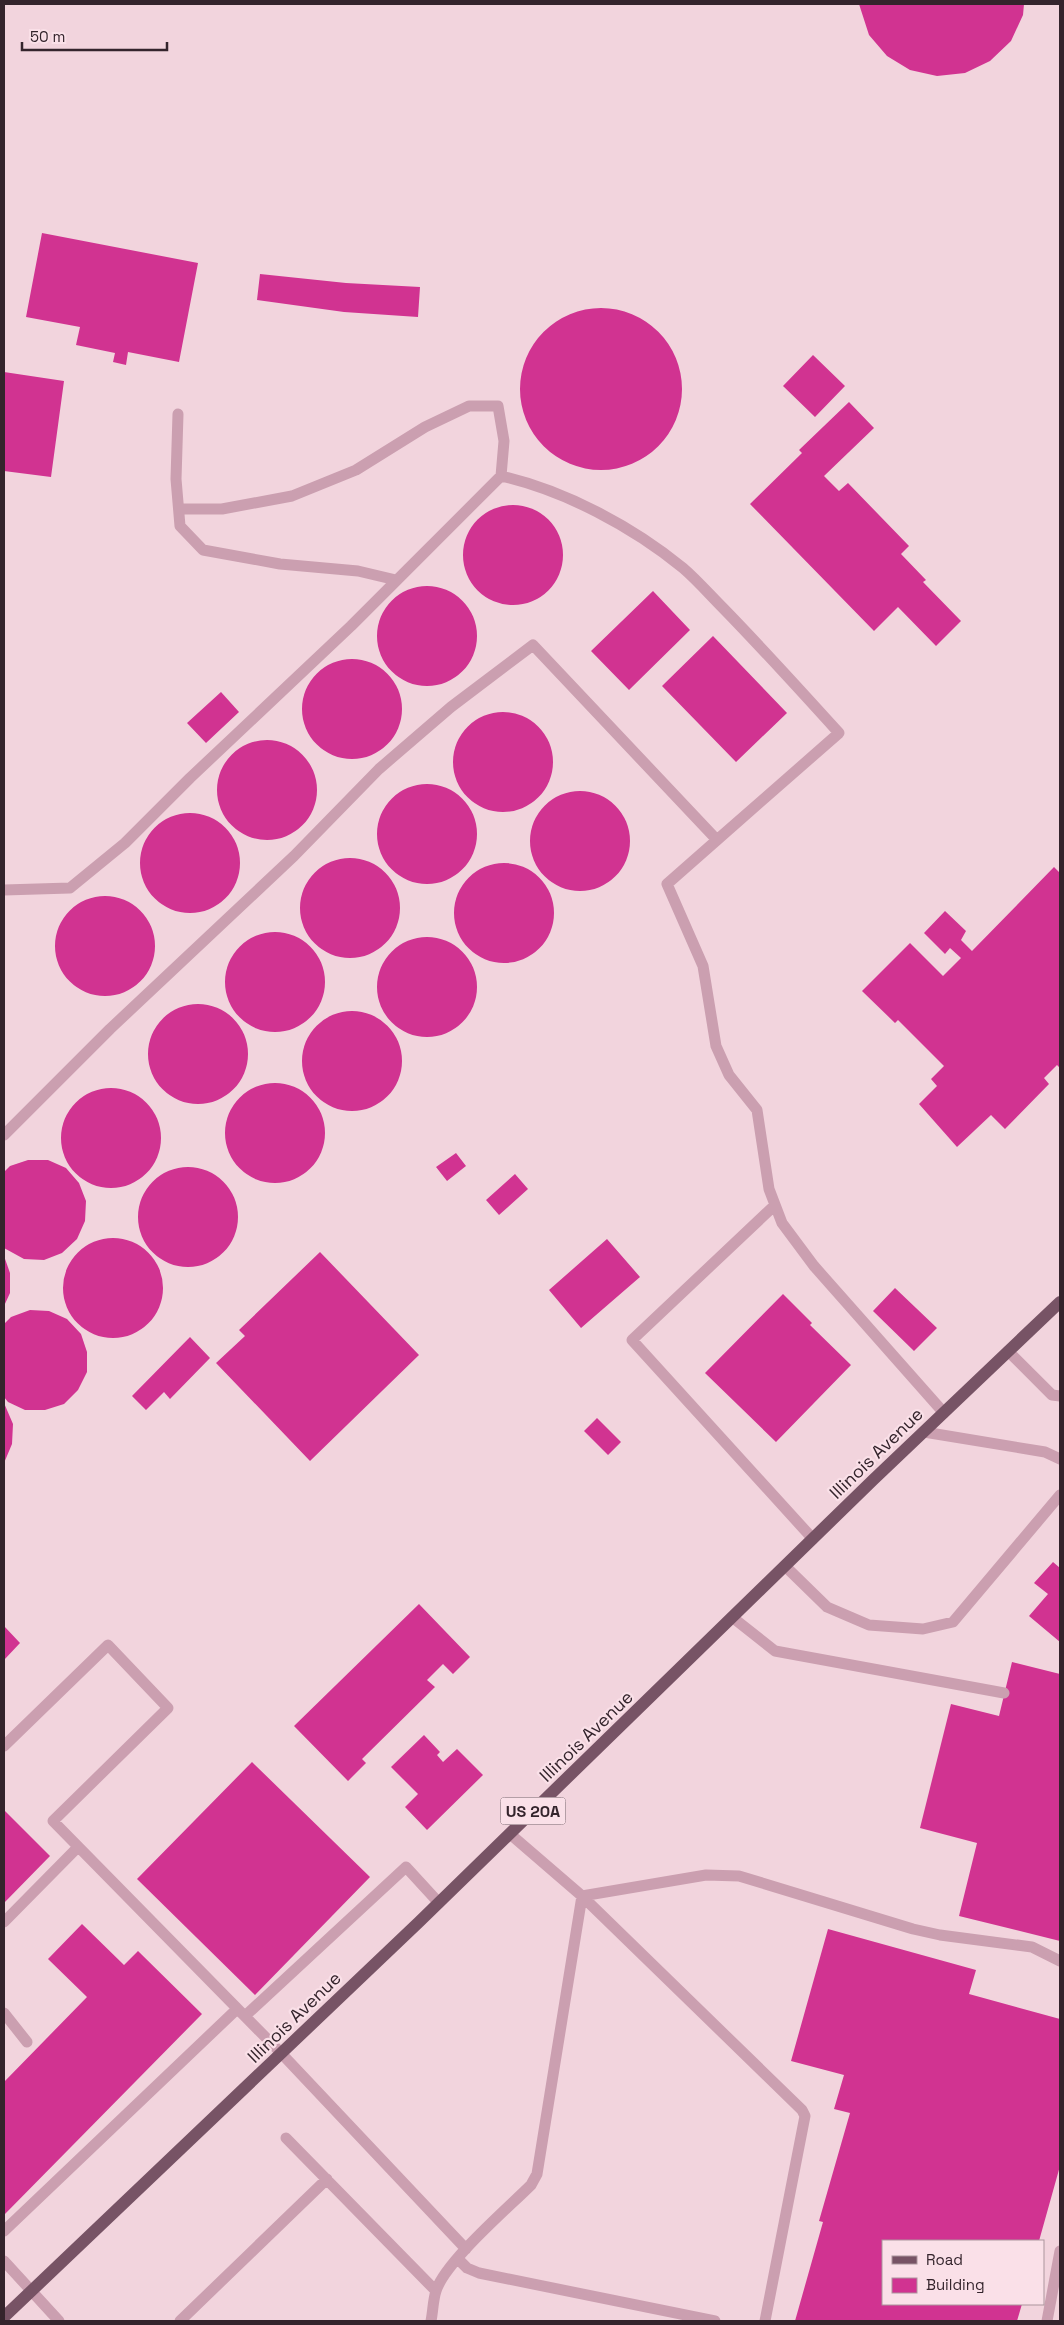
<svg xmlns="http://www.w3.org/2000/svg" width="1064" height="2325" font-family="'Space Grotesk',sans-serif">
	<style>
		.building { fill: #d13391 }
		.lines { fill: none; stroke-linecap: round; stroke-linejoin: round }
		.service { stroke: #cb9fb0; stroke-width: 11 }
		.primary { stroke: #775365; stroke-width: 12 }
		.labels { text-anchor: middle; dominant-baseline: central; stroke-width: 4.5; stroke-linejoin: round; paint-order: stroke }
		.shield { fill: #fae0e8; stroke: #6f5c64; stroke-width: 1 }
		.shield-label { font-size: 16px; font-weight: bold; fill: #34242c }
		.street-label { font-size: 18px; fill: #34242c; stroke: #fae0e8 }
	</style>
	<rect width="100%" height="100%" fill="#f2d4dd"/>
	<path class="building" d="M859,4H1024L1023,15L1011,41L990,61L965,73L937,76L910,70L887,56L869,35Z
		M42,233L198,263L179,362L128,352L126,365L113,362L115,353L76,345L80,327L26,317Z
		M260,274L346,283L420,287L418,317L344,312L257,300Z
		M520 389a81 81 0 1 1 162 0a81 81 0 1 1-162 0Z
		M813,355L845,386L815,417L783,386Z
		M4,372L64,381L51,477L4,471Z
		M849,402L874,428L824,476L839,491L848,483L909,546L901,554L926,580L923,582L961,621L936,646L898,607L874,631L750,504L802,453L799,450Z
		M463 555a50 50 0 1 1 100 0a50 50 0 1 1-100 0Z
		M377 636a50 50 0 1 1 100 0a50 50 0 1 1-100 0Z
		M653,591L690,630L629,690L591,651Z
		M713,636L787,713L736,762L662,686Z
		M302 709a50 50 0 1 1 100 0a50 50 0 1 1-100 0Z
		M221,692L239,712L206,743L187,723Z
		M453 762a50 50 0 1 1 100 0a50 50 0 1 1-100 0Z
		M217 790a50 50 0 1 1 100 0a50 50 0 1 1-100 0Z
		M377 834a50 50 0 1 1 100 0a50 50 0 1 1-100 0Z
		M530 841a50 50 0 1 1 100 0a50 50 0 1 1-100 0Z
		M140 863a50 50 0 1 1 100 0a50 50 0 1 1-100 0Z
		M300 908a50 50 0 1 1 100 0a50 50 0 1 1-100 0Z
		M454 913a50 50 0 1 1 100 0a50 50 0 1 1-100 0Z
		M1054,867L1060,873V1068L1057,1065L1044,1078L1049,1084L1005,1129L991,1115L957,1147L919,1104L937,1086L931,1079L944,1066L898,1020L895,1023L862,991L910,943L943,976L961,958L950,948L945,954L924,933L945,911L966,931L961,940L972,951Z
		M55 946a50 50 0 1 1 100 0a50 50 0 1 1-100 0Z
		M225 982a50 50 0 1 1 100 0a50 50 0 1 1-100 0Z
		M377 987a50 50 0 1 1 100 0a50 50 0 1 1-100 0Z
		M148 1054a50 50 0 1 1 100 0a50 50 0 1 1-100 0Z
		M302 1061a50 50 0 1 1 100 0a50 50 0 1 1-100 0Z
		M225 1133a50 50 0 1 1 100 0a50 50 0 1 1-100 0Z
		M61 1138a50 50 0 1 1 100 0a50 50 0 1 1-100 0Z
		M456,1153L466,1166L447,1181L436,1167Z
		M28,1160H48L66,1168L79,1183L86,1201L85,1221L77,1239L62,1253L44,1260L24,1259L4,1248V1172L10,1166Z
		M138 1217a50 50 0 1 1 100 0a50 50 0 1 1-100 0Z
		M515,1174L528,1189L499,1215L486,1200Z
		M63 1288a50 50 0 1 1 100 0a50 50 0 1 1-100 0Z
		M607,1239L640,1277L581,1328L549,1290Z
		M320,1252L419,1355L310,1461L216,1363L245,1336L239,1330Z
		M4,1256L10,1273V1293L4,1306Z
		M895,1288L937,1328L914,1351L873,1311Z
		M783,1294L812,1323L810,1325L851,1365L776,1442L705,1373Z
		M30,1310L49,1311L67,1319L81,1334L87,1352V1372L78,1390L64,1404L45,1410H25L8,1402L4,1397V1324L11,1317Z
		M190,1337L210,1358L170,1399L164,1392L146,1410L132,1396Z
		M4,1403L13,1424L12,1444L4,1463Z
		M597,1418L621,1442L608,1455L584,1431Z
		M1053,1562L1060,1568V1642L1029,1616L1048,1594L1034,1583Z
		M419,1604L470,1657L453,1674L443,1664L427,1680L435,1687L362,1759L366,1763L348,1781L294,1726Z
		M4,1626L20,1643L4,1660Z
		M1012,1662L1060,1674V1941L959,1916L977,1843L920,1828L951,1704L999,1716Z
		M424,1735L440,1752L437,1755L443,1762L457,1749L483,1775L427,1830L405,1807L418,1794L391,1767Z
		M252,1762L370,1877L255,1995L137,1879Z
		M4,1810L50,1856L4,1903Z
		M82,1924L124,1965L138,1951L202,2014L4,2215V2082L87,1997L48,1959Z
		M828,1929L976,1970L969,1994L1060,2019V2166L1039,2241H883V2304H1022L1017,2321H795L823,2222L819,2221L850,2113L834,2109L844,2075L791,2061Z"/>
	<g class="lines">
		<path class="service" d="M178,414L176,479L180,526L203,550L280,564L358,571L396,580
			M179,509H222L292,496L356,470L425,427L469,406H498L504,441L501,476
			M717,840L667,884L703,966L716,1046L729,1075L757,1110L769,1189L782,1223L814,1266L944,1413
			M4,890L70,888L125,843L190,778L351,626L501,476C564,490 633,527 683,568C697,580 710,595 723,608C763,649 801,691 839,733L717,840L533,645L451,707L379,769L294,856L110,1029L4,1135
			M775,1205L632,1340L813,1539
			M1008,1351L1052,1395L1060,1396
			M924,1432L1045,1452L1060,1459
			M785,1566L827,1607L869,1625L923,1629L953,1622L1060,1495
			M732,1617L775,1651L1004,1693
			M4,1746L108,1645L168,1708L53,1821L281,2053L466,2249
			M510,1834L582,1896L706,1875L739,1876L913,1929L940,1935L1032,1947L1060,1961
			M582,1896L802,2110L805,2116L765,2321
			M4,1922L78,1847
			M4,2013L27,2042
			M245,2016L406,1867L439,1903
			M286,2138L436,2291
			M4,2231L237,2009
			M458,2259L467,2268L479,2273L715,2321
			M4,2261L59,2321
			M180,2321L327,2179
			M431,2321C433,2311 433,2300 436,2291C445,2262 508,2208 531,2185L537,2174L582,1896
			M1047,2321L1060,2251"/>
		<path class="primary" d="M4,2317L419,1922L873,1480L1060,1302"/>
	</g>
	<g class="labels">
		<rect class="shield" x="500.5" y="1797.5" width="65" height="27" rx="4"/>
		<g class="shield-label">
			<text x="533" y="1811">US 20A</text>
		</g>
		<g class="street-label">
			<text transform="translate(876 1453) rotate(-44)">Illinois Avenue</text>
			<text transform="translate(586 1736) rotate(-44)">Illinois Avenue</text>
			<text transform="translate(294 2017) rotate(-44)">Illinois Avenue</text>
		</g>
	</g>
	<rect width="1064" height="2325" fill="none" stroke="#34242c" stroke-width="10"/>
	<rect x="882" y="2240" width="162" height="65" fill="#fae0e8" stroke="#ab959d"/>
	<rect x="892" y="2256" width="25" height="8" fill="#775365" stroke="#ab959d"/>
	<text x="926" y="2265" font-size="15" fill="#34242c">Road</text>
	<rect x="892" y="2278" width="25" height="15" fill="#d13391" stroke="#ab959d"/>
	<text x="926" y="2290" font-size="15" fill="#34242c">Building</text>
	<path d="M22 42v8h145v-8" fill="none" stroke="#34242c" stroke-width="2.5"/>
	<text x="30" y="42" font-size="15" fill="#34242c" stroke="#fae0e8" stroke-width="4" paint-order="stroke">50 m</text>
</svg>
